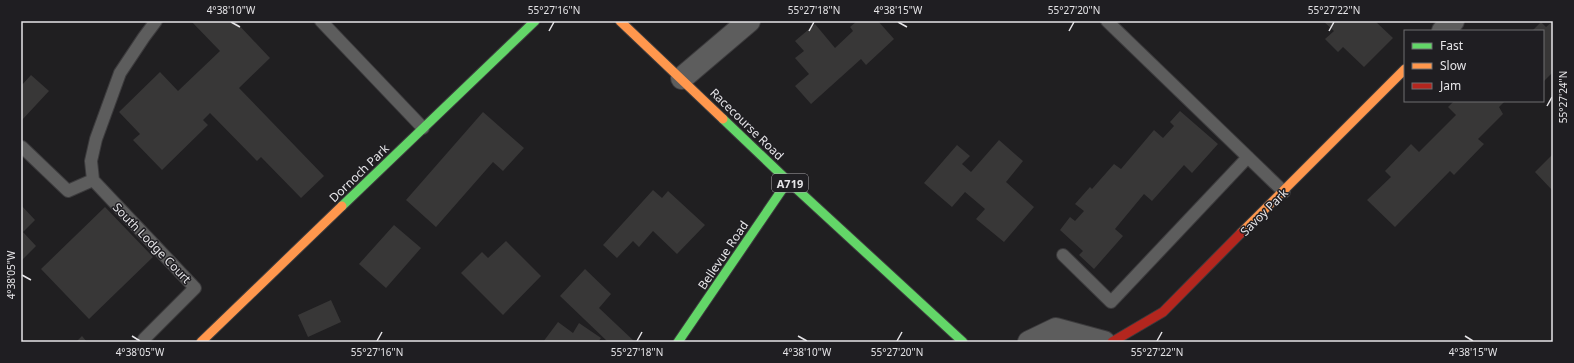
<svg xmlns="http://www.w3.org/2000/svg" width="1574" height="363" font-family="'Noto Sans',sans-serif">
	<style>
		.building { fill: #383737 }
		.lines { fill: none; stroke-linecap: round; stroke-linejoin: round }
		.lane-casing { stroke: #3c3b3d; stroke-width: 14 }
		.street-casing { stroke: #3c3b3d; stroke-width: 24 }
		.fast-casing { stroke: #3c3b3d; stroke-width: 11 }
		.slow-casing { stroke: #3c3b3d; stroke-width: 11 }
		.jam-casing { stroke: #3c3b3d; stroke-width: 11 }
		.lane { stroke: #5d5d5d; stroke-width: 12 }
		.street { stroke: #5d5d5d; stroke-width: 22 }
		.fast { stroke: #63d668; stroke-width: 9 }
		.slow { stroke: #ff974d; stroke-width: 9 }
		.jam { stroke: #b3261e; stroke-width: 9 }
		.ticks { fill: none; stroke: #e6e5e8; stroke-width: 1.5 }
		.labels { text-anchor: middle; dominant-baseline: central; stroke-width: 3; stroke-linejoin: round; paint-order: stroke }
		.shield { fill: #1f1e22; stroke: #aaa9ad; stroke-width: 1 }
		.shield-label { font-size: 11px; font-weight: bold; fill: #e6e5e8 }
		.street-label { font-size: 12px; fill: #e6e5e8; stroke: #1f1e22 }
		.neatline { fill: none; stroke: #e6e5e8; stroke-width: 1.5 }
		.ticks-label { font-size: 10px; text-anchor: middle; fill: #e6e5e8 }
	</style>
	<rect width="100%" height="100%" fill="#201f21"/>
	<path class="building" d="M191,21H235L270,58L239,88L324,176L301,198L261,157L257,161L210,113L203,120L208,125L162,170L133,140L140,134L119,112L160,72L178,91L220,51Z
		M857,21H878L894,39L866,65L861,59L811,104L795,86L809,74L795,58L804,51L795,41L815,24L835,48L853,31L850,27Z
		M1323,21H1375L1393,38L1364,67L1343,47L1338,52L1325,39L1334,31Z
		M1553,21V72L1543,82V31H1532L1541,22L1546,27Z
		M31,75L49,91L22,120L21,86Z
		M1454,101H1505L1499,107L1503,114L1478,139L1484,144L1454,175L1450,171L1395,227L1367,200L1391,177L1385,171L1411,144L1419,152L1456,115L1448,107Z
		M1180,111L1218,144L1192,173L1184,165L1152,201L1144,194L1115,229L1123,236L1094,269L1079,255L1083,251L1060,230L1070,217L1075,221L1084,211L1075,204L1090,187L1092,189L1114,164L1121,169L1154,130L1163,138L1174,126L1170,122Z
		M483,112L524,148L503,171L493,162L436,227L406,200Z
		M999,140L1023,161L1006,182L1034,207L1004,242L976,219L985,209L965,192L952,207L924,183L957,145L970,156L962,164L971,172Z
		M1553,154V189L1552,190L1535,172Z
		M653,190L662,198L668,191L705,225L677,254L653,231L639,247L633,241L617,258L603,245Z
		M21,205L35,220L23,232L36,246L21,261Z
		M105,207L153,257L89,319L41,269Z
		M394,225L421,248L386,288L359,264Z
		M506,241L541,276L503,315L461,273L482,252L488,258Z
		M585,269L611,294L599,308L635,342H608L560,296Z
		M331,300L341,322L308,337L298,315Z
		M558,322L573,333L579,323L601,338L598,342H543Z
		M82,336L87,342H76Z"/>
	<g class="lines">
		<defs>
			<path id="lane" d="M321,21L423,128
				M1107,21L1284,192
				M22,147L68,191L93,180
				M1063,255L1111,302L1248,157
				M144,339L195,288L93,180L91,161L96,139L120,73L144,37L156,21"/>
			<path id="street" d="M1443,31L1453,21
				M682,78L749,21
				M1029,342L1056,329L1104,342"/>
			<path id="fast" d="M723,119L788,181L963,342
				M342,206L535,21
				M678,342L788,181"/>
			<path id="slow" d="M620,21L723,119
				M1241,233L1405,69
				M201,342L342,206"/>
			<path id="jam" d="M1112,342L1163,312L1241,233"/>
		</defs>
		<use href="#lane" class="lane-casing"/>
		<use href="#street" class="street-casing"/>
		<use href="#fast" class="fast-casing"/>
		<use href="#slow" class="slow-casing"/>
		<use href="#jam" class="jam-casing"/>
		<use href="#lane" class="lane"/>
		<use href="#street" class="street"/>
		<use href="#fast" class="fast"/>
		<use href="#slow" class="slow"/>
		<use href="#jam" class="jam"/>
	</g>
	<path class="ticks" d="M231,22L240,27M898,22L907,27M549,31L554,22M809,31L814,22M1069,31L1074,22M1329,31L1334,22M1547,106L1552,97M22,275L31,280M132,336L140,341M798,336L807,341M1465,336L1473,341M377,341L382,332M637,341L642,332M897,341L902,332M1157,341L1162,332"/>
	<g class="labels">
		<rect class="shield" x="772" y="174" width="36" height="18" rx="3"/>
		<g class="shield-label">
			<text x="790" y="183">A719</text>
		</g>
		<g class="street-label">
			<text transform="translate(747 124) rotate(44)">Racecourse Road</text>
			<text transform="translate(359 173) rotate(-44)">Dornoch Park</text>
			<text transform="translate(1264 212) rotate(-45)">Savoy Park</text>
			<text transform="translate(152 243) rotate(46)">South Lodge Court</text>
			<text transform="translate(723 255) rotate(-56)">Bellevue Road</text>
		</g>
	</g>
	<rect width="1574" height="363" fill="none" stroke="#1f1e22" stroke-width="44"/>
	<rect x="1404" y="30" width="140" height="72" fill="#1f1e22" stroke="#6f6e71"/>
	<rect x="1412" y="43" width="20" height="6" fill="#63d668" stroke="#6f6e71"/>
	<text x="1440" y="50" font-size="12" fill="#e6e5e8">Fast</text>
	<rect x="1412" y="63" width="20" height="6" fill="#ff974d" stroke="#6f6e71"/>
	<text x="1440" y="70" font-size="12" fill="#e6e5e8">Slow</text>
	<rect x="1412" y="83" width="20" height="6" fill="#b3261e" stroke="#6f6e71"/>
	<text x="1440" y="90" font-size="12" fill="#e6e5e8">Jam</text>
	<rect x="22" y="22" width="1530" height="319" class="neatline"/>
	<g class="ticks-label">
		<text x="231" y="14">4°38'10"W</text>
		<text x="554" y="14">55°27'16"N</text>
		<text x="814" y="14">55°27'18"N</text>
		<text x="898" y="14">4°38'15"W</text>
		<text x="1074" y="14">55°27'20"N</text>
		<text x="1334" y="14">55°27'22"N</text>
		<text transform="translate(1563 97) rotate(-90)" y="4">55°27'24"N</text>
		<text transform="translate(11 275) rotate(-90)" y="4">4°38'05"W</text>
		<text x="140" y="356">4°38'05"W</text>
		<text x="377" y="356">55°27'16"N</text>
		<text x="637" y="356">55°27'18"N</text>
		<text x="807" y="356">4°38'10"W</text>
		<text x="897" y="356">55°27'20"N</text>
		<text x="1157" y="356">55°27'22"N</text>
		<text x="1473" y="356">4°38'15"W</text>
	</g>
</svg>
